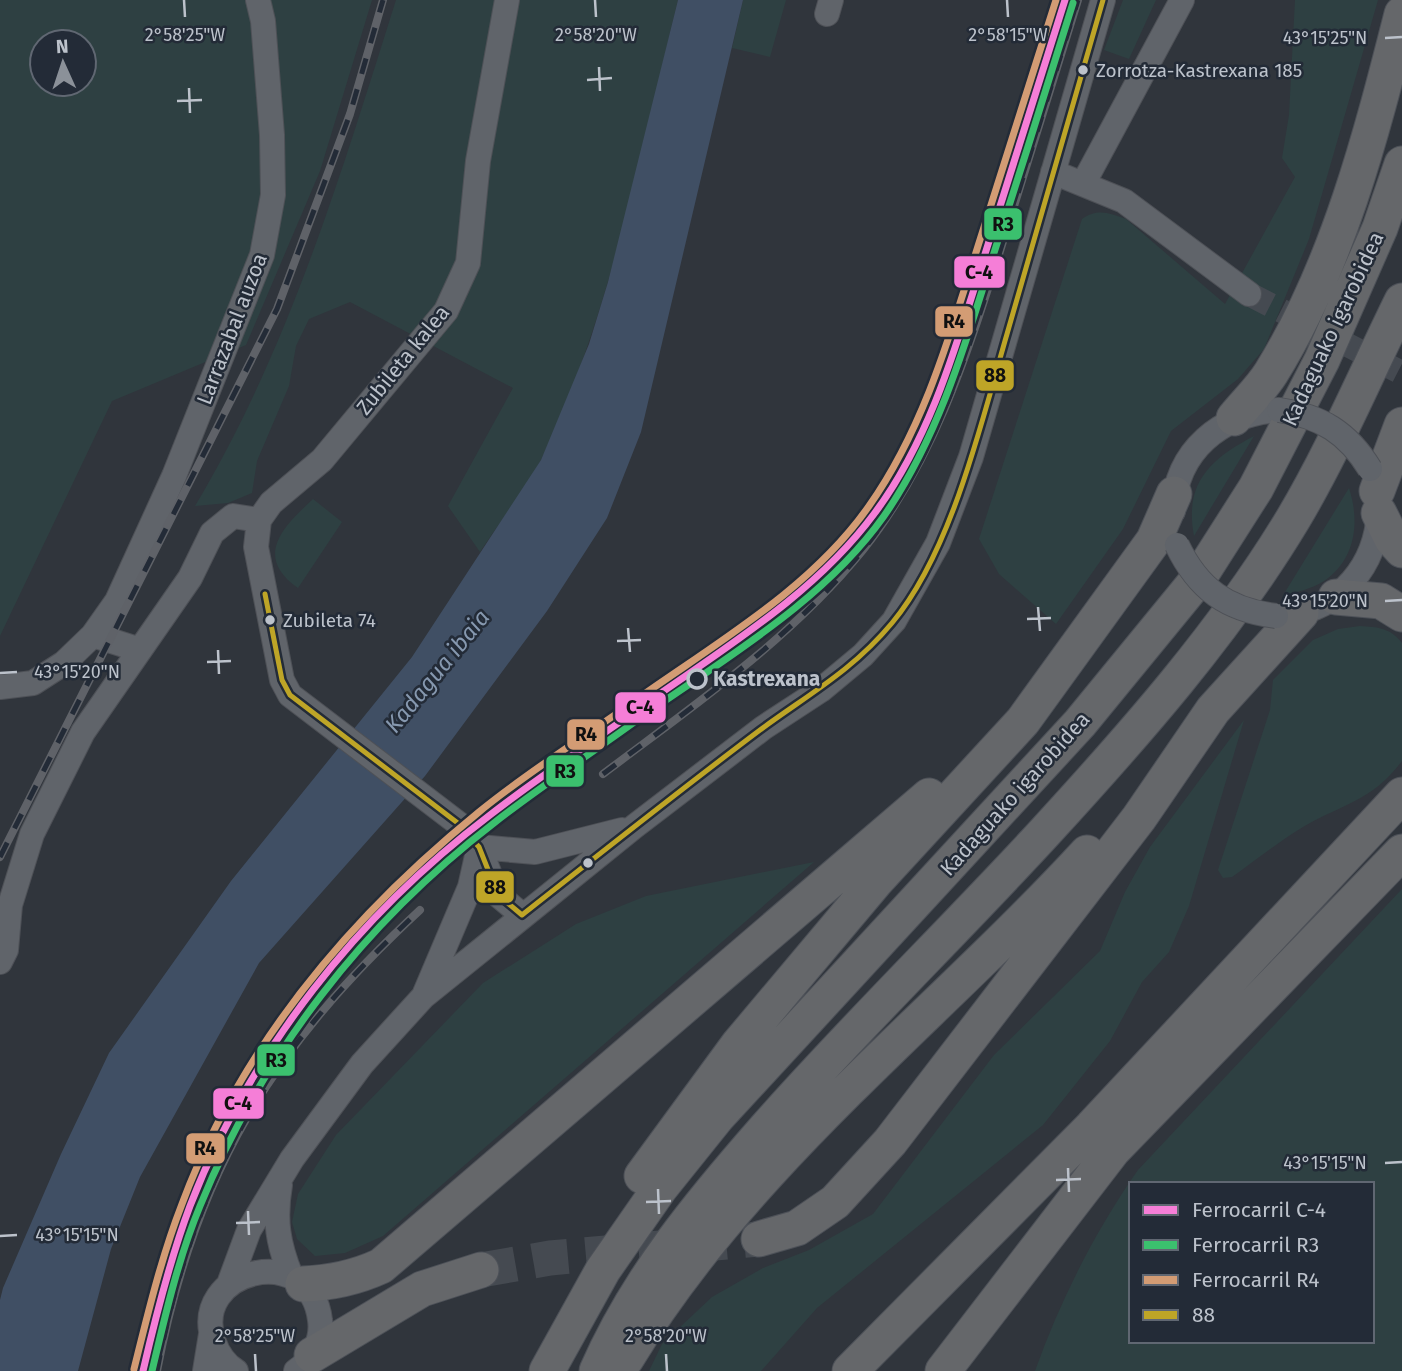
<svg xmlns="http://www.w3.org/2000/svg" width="1402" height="1371" font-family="'Fira Sans',sans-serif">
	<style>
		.green { fill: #2e4042; fill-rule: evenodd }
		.water { fill: #404f64 }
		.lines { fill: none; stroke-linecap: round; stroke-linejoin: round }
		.minor-tunnel { stroke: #454a51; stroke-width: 24; stroke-dasharray: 24 12; stroke-linecap: butt }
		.highway-tunnel { stroke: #454a51; stroke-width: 35; stroke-dasharray: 35 18; stroke-linecap: butt }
		.minor-casing { stroke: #4e5157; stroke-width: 26 }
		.highway-casing { stroke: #4d5158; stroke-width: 37 }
		.minor { stroke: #60646a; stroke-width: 24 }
		.highway { stroke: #65676a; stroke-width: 35 }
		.rail-casing { stroke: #5f6268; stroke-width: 8 }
		.rail { stroke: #232b37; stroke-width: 5; stroke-dasharray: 16; stroke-linecap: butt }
		.minor-bridge-casing { stroke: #4e5157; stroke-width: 26; stroke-linecap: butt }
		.minor-bridge { stroke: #60646a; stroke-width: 24 }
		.bus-1-casing { stroke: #232b37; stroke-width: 10 }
		.bus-1 { stroke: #bea527; stroke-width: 5 }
		.rail-1-casing { stroke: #232b37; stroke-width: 12 }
		.rail-2-casing { stroke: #232b37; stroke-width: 12 }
		.rail-3-casing { stroke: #232b37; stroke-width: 12 }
		.rail-1 { stroke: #f57ed7; stroke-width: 7 }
		.rail-2 { stroke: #3bc06e; stroke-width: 7 }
		.rail-3 { stroke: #d39c74; stroke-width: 7 }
		.ticks { fill: none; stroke: #bcc2cb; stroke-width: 2.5 }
		.bus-dot { fill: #bcc2cb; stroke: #232b37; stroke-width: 2.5 }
		.stop-dot { fill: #232b37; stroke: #bcc2cb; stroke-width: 3.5 }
		.labels { text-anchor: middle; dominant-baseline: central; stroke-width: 5; stroke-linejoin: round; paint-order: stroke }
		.bus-label { font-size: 19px; fill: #bcc2cb; stroke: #232b37; text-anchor: start }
		.street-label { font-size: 21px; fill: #bcc2cb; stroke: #232b37 }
		.stop-label { font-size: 21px; font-weight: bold; fill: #bcc2cb; stroke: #232b37; text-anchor: start }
		.water-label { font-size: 23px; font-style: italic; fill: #8698af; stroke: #232b37 }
		.ticks-label { font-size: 18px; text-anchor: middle; fill: #bcc2cb; stroke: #232b37; stroke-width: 5; stroke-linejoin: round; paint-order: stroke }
		.line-badge { stroke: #232b37; stroke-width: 2.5 }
		.pale-badge-label { font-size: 19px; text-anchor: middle; font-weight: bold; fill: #111 }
	</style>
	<rect width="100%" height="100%" fill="#30353c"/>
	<path class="green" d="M0,0H372L320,171L246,345L112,401L0,636ZM42,42H84V84H42Z
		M396,0H678C640,154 611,314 542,458C526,491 500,521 480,552L448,506L513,388L350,302L309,319L296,346L289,386L257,461L252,493L228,503L195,506C289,349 341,174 396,0Z
		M743,0H786L770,57L732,48Z
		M1123,0H1156L1129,59L1104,50Z
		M1295,0H1378L1309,239L1264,349L1238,379L1171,431L1123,529L1056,624L999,574L979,539L1082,219C1098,208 1109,213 1126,219L1225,304L1295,177L1282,158L1289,115Z
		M1254,436L1194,536C1184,483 1210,459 1254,436Z
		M1349,488C1360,522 1356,559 1324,581C1312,589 1295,592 1282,597Z
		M313,499L342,522L298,588C252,556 285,525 313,499Z
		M1360,626C1377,627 1391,628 1402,643V761C1371,802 1344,803 1303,827C1278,842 1256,860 1232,877L1223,878L1218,870L1270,710L1273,680L1313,640L1338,629Z
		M1244,720L1189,906L1169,952L1142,982L1110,1041L1043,1125L817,1308L761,1371H649L662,1344L712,1297L763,1268L809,1250L873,1214L994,1055L1100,951L1125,892L1150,847Z
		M814,862L383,1236L345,1253L315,1256L297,1239L292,1222L298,1194L336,1135L483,983L576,924L646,896Z
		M1402,889V1371H1035C1060,1301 1095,1231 1138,1170ZM1131,1184H1372V1341H1131Z"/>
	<path class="water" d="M678,0H743L641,432L607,518L547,611L425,776L259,963L140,1177L111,1249L78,1371H0V1300L3,1288L61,1154L109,1053L231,881L412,657L541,460L589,344L608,282Z"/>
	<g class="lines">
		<path class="minor-tunnel" d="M1249,294L1402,373"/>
		<path class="highway-tunnel" d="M481,1270L550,1258L759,1239"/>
		<defs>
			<path id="minor" d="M507,0L478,161L468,263L446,311L322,460L271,503L259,520L256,547L282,680L290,695L459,824L479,847L498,895L522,915
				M827,14L831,0
				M1053,172L1124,201L1249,294
				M1083,184L1182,0
				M1173,511C1176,450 1221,414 1279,410
				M1287,615C1341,608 1376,566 1379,512
				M93,635L117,601L174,476L262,255L273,195L272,135L263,21L258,0
				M0,687L33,683L64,663L93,635L140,650
				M479,847L535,852L622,830
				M0,962L6,950L10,905L32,834L83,732L190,578L212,533L233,516L259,520
				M425,993L470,887L479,847
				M280,1185C274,1220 278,1244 291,1276
				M229,1284L249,1230L292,1159L362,1064L423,997L635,826L763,728L821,690L863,655L894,621L938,543L971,457L1103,0
				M205,1371L211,1334
				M236,1371C225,1364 218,1354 214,1342C188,1270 310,1239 320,1320C323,1340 312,1360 296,1371"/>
			<path id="highway" d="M1234,418C1246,403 1261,389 1271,373C1338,265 1371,136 1402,14
				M1377,491L1402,425
				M1379,513L1392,539L1402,550
				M1336,597L1381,601L1402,614
				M642,1176L738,1045L875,882L1023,721L1154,540L1174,494
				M759,1239L797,1228L835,1202L890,1142L1139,818L1213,710L1301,613
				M303,1284C331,1283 355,1278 381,1266L929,796
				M312,1355L422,1289L481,1270
				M626,1359C745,1162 933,1020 1087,853
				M547,1371L603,1270L660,1188L717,1117L1080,723L1198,579L1256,488L1322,360L1380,228L1402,164
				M597,1371C637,1279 701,1202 766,1128C856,1026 953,932 1045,832C1134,735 1225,632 1293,519C1333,452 1367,372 1402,301
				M850,1371L1092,1127L1402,795
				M943,1371L1113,1150L1402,852"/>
		</defs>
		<use href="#minor" class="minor-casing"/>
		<use href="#highway" class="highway-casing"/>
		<use href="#minor" class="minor"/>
		<use href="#highway" class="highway"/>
		<defs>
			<path id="rail" d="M603,774C694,705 790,640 863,550C934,461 967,355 1001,248C1027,165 1052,83 1078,0
				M0,857L277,309L350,114L383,0
				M157,1371C195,1172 272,1047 420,910"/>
		</defs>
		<use href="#rail" class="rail-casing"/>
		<use href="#rail" class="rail"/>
		<defs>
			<path id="minor-bridge" d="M1279,410C1321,416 1348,433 1370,469
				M1177,545C1198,589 1227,610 1276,616"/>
		</defs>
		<use href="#minor-bridge" class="minor-bridge-casing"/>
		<use href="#minor-bridge" class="minor-bridge"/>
		<defs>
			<path id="bus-1" d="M265,594L282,680L290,695L459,824L479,847L498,895L522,915C601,853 680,790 760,730C809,694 852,671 892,623C952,551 981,423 1007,334C1039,222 1071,111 1103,0"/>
		</defs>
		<use href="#bus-1" class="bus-1-casing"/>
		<use href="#bus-1" class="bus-1"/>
		<defs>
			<path id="rail-1" d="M143,1371C156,1315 170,1259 190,1206C250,1051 358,915 490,815C535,780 583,748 630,715C714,654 811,599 874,514C931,438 957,343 985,254C1012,169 1038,85 1065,0"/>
			<path id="rail-2" d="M152,1371C165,1316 178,1259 200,1206C262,1054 364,923 494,823C541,786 592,753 640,718C725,658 823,602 884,516C938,438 965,346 993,256C1020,172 1047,87 1073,3"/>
			<path id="rail-3" d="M134,1369C148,1313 161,1258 182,1204C241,1046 350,917 479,812C525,774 577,742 626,707C709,647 809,592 869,506C924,428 950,335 978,246C1004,164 1030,82 1056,0"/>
		</defs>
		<use href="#rail-1" class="rail-1-casing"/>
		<use href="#rail-2" class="rail-2-casing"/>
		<use href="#rail-3" class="rail-3-casing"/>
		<use href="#rail-1" class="rail-1"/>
		<use href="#rail-2" class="rail-2"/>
		<use href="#rail-3" class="rail-3"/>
	</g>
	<path class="ticks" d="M184,0L185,17M595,0L596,17M1007,0L1008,17M1385,38L1402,37M599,67L600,91M587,80L612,78M189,88L190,113M177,101L202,100M1385,601L1402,600M1038,607L1040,631M1027,619L1051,618M628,628L630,652M617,641L641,640M218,650L219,674M207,662L231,661M0,673L17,672M1385,1163L1402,1162M1068,1168L1069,1192M1056,1180L1081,1179M658,1189L659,1214M646,1202L671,1201M248,1211L249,1235M236,1223L260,1222M0,1236L17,1235M255,1354L256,1371M666,1354L667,1371"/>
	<g class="bus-dot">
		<circle cx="1083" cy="70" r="6"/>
		<circle cx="270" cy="620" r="6"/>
		<circle cx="588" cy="863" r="6"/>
	</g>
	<circle class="stop-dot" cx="697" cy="679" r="9"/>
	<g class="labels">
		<g class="bus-label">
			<text x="1096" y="70">Zorrotza-Kastrexana 185</text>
			<text x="283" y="620">Zubileta 74</text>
		</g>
		<g class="street-label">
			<text transform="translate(232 329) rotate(-69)">Larrazabal auzoa</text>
			<text transform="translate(1333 329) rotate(-65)">Kadaguako igarobidea</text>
			<text transform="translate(403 360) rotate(-51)">Zubileta kalea</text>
			<text transform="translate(1015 794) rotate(-48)">Kadaguako igarobidea</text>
		</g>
		<g class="stop-label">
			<text x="713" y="679">Kastrexana</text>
		</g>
		<g class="water-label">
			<text transform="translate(437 671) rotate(-51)">Kadagua ibaia</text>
		</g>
	</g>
	<g class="ticks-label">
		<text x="185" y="41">2°58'25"W</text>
		<text x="596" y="41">2°58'20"W</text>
		<text x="1008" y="41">2°58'15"W</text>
		<text x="1325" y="44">43°15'25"N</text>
		<text x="1325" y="607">43°15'20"N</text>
		<text x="77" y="678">43°15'20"N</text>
		<text x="1325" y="1169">43°15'15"N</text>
		<text x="77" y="1241">43°15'15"N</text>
		<text x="255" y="1342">2°58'25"W</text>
		<text x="666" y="1342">2°58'20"W</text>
	</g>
	<g class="line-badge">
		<rect x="983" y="207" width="40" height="34" rx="7" fill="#3bc06e"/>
		<rect x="953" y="255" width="53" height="34" rx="7" fill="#f57ed7"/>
		<rect x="934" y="305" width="40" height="33" rx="7" fill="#d39c74"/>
		<rect x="975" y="359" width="40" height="33" rx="7" fill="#bea527"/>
		<rect x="614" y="691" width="53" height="33" rx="7" fill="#f57ed7"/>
		<rect x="566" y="718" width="40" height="33" rx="7" fill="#d39c74"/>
		<rect x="545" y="754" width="40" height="34" rx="7" fill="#3bc06e"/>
		<rect x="475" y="870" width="40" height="34" rx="7" fill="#bea527"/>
		<rect x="256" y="1043" width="40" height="34" rx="7" fill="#3bc06e"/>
		<rect x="212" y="1087" width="53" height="33" rx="7" fill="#f57ed7"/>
		<rect x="185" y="1132" width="41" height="33" rx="7" fill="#d39c74"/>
	</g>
	<g class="pale-badge-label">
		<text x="1003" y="231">R3</text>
		<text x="979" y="279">C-4</text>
		<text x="954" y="328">R4</text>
		<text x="995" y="382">88</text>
		<text x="640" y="714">C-4</text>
		<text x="586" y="741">R4</text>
		<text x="565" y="778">R3</text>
		<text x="495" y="894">88</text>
		<text x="276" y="1067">R3</text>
		<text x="238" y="1110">C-4</text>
		<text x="205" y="1155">R4</text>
	</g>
	<rect x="1129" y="1182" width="245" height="161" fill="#232b37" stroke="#606772" stroke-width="2"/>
	<rect x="1143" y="1205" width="35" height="10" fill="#f57ed7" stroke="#606772" stroke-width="2"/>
	<text x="1192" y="1217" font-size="21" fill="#bcc2cb">Ferrocarril C-4</text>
	<rect x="1143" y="1240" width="35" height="10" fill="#3bc06e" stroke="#606772" stroke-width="2"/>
	<text x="1192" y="1252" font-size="21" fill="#bcc2cb">Ferrocarril R3</text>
	<rect x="1143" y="1275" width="35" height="10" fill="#d39c74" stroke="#606772" stroke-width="2"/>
	<text x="1192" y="1287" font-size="21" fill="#bcc2cb">Ferrocarril R4</text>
	<rect x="1143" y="1310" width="35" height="10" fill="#bea527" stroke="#606772" stroke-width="2"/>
	<text x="1192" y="1322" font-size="21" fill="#bcc2cb">88</text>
	<g transform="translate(63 63) rotate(357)"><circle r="33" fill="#232b37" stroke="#606772" stroke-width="2"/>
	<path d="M0-5L12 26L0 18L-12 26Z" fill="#8b9199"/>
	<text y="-10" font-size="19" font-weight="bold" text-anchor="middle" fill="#bcc2cb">N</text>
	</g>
</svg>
